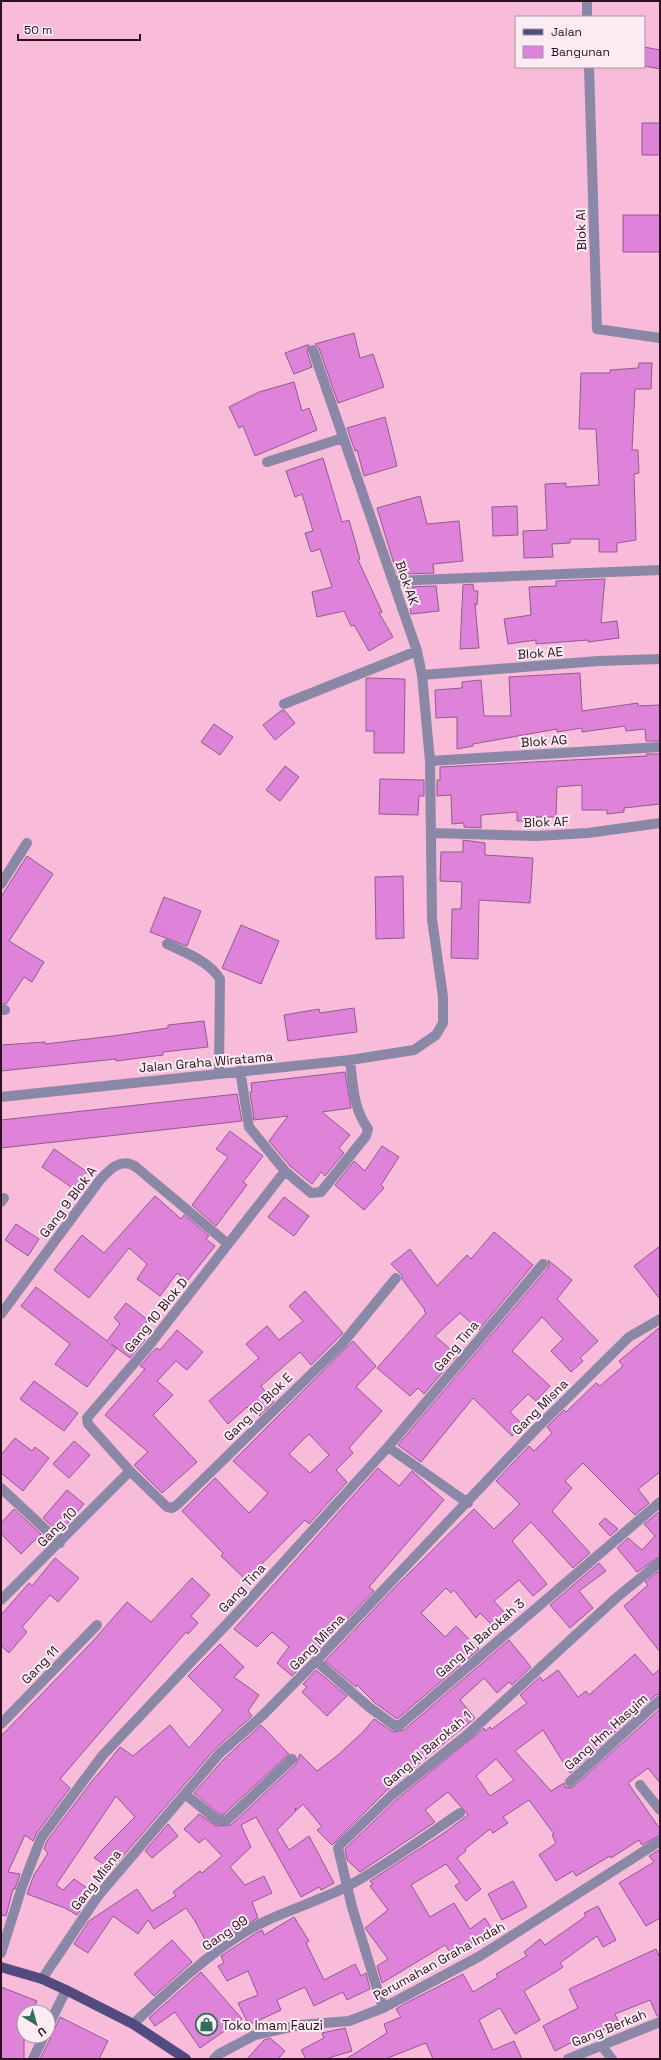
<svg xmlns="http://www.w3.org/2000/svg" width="661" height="2060" font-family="'Space Grotesk',sans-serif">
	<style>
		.building { fill: #de82da; stroke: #905b8e; fill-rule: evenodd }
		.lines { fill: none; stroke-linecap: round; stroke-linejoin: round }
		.minor { stroke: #8a88a6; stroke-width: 10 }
		.major { stroke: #524b80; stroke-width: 10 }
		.labels { text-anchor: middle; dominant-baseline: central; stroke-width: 4; stroke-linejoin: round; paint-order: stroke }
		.street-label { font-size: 13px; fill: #2c111f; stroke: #fbebf3 }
		.poi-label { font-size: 13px; fill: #2c111f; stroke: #fbebf3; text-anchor: start }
	</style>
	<rect width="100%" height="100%" fill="#f8bbd9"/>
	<path class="building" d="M644,47L660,50V69L644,66Z
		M642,123H660V155H642Z
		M623,215H660V252H623Z
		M354,333L360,358L373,354L384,387L338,403L319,348L315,344Z
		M307,345H309L307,352L312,367L294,374L285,353Z
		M639,363H652L651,389H635L632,450H638L639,473L634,474L636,540L617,543V552H599V539H570V543L552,544L553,557L524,558L523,531L547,530L545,484L566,483V487L599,485L596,429H579L581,373H610V370L638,368Z
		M294,382L302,411L309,408L317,430L255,456L243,426L239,428L229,407L259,392Z
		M385,417L397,466L364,476L357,450L355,451L347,428Z
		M323,458L342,522L349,520L360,559L358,560L382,612L379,613L393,637L369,651L354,625L351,626L344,611L317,617L312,592L332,587L320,549L311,552L305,533L313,531L302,494L295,497L286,471Z
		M420,496L427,524L459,521L463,561L433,564L434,573L405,574V572L397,574L377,508Z
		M517,506L518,535L493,536L492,507Z
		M605,579L601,623L617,621L619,638L588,642V640L536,644V640L508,644L504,619L531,615L529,587L556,586V581Z
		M473,584L474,591H478L477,605L475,604L479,648L460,649L463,585Z
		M436,586L439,611L411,614L407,587Z
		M580,673L582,711L638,703V706L660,705V741H646L645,729L626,731L625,726L582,732V728L557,732V729L473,744V746L457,749V717L436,718L435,690L462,688V682L481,680L484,716H511L509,677Z
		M366,678L405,679L404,753H374V731H366Z
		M282,710H284L295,723L275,740L263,725Z
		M214,724L233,737L220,755L201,742Z
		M646,754H660V804L624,808V812L607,814V810H582V785L557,787L556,817H533V821H517V812L481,815V828L464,827V823L452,824L451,795L437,796V780H440V767L647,756Z
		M285,766L299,777L280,801L266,790Z
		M380,779L424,780V796H419L418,815L379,814Z
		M463,840L485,843V855L533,858L530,903L479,900L478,959L451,958L452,909H461L462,882L440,881L441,852H463Z
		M27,856L53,874L9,941L44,962L32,982L24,977L6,1004H1V897Z
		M403,876L404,938L376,939L375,877Z
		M164,897L201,911L187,946L150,932Z
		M241,925L279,941L261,984L222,968Z
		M354,1008L357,1032L288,1041L284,1015L319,1009L320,1013Z
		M204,1021L208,1047L163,1052V1055L116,1061V1059L1,1071V1045L45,1042V1044L113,1036L168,1028V1025Z
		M345,1072L351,1108L322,1112L350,1135L339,1148L344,1153L325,1176L321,1172L312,1184L290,1166L269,1141L288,1116L254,1120L250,1092H252L251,1083Z
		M237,1094L242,1121L1,1148V1120Z
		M230,1131L263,1156L243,1182L247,1185L216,1226L192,1205L228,1157L216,1149Z
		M382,1146L399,1157L381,1185L384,1188L364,1210L335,1185L354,1161L365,1171Z
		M54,1149L87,1172L74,1189L42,1167Z
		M155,1196L181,1219L184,1215L209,1236L206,1239L215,1246L187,1281L177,1273L160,1296L137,1279L147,1264L129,1248L89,1298L54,1270L82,1235L104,1253Z
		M284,1197L309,1216L294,1236L268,1217Z
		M16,1224L39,1239L28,1256L5,1240Z
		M494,1232L533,1265L479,1330L460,1313L435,1336L457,1355L424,1394L418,1388L410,1396L377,1368L426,1313L424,1311L425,1310L402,1279V1275L391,1264L410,1249L437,1286L467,1255L471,1259Z
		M660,1246V1299L634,1266Z
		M548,1260L572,1280L557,1299L598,1341L580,1358L583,1361L571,1372L551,1351L563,1339L542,1317L512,1351L550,1386L536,1401L528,1394L510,1412L523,1425L512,1436L473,1398L421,1462L398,1445L548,1268L549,1265Z
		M36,1287L107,1341L120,1324L114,1318L126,1303L148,1320L137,1334L145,1340L130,1358L111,1344L117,1348L87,1387L55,1364L70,1344L21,1306Z
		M305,1291L343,1333L311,1365L300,1352L261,1386L274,1402L259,1416L255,1411L253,1413L247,1407L228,1424L209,1401L259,1358L246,1344L267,1326L279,1340L303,1321L289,1306Z
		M660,1327V1472L638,1489L649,1503L635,1515L583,1463L565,1481L572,1488L552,1511L590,1553L573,1568L531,1522L512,1541L547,1584L533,1596L519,1580L494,1601L506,1614L493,1626L480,1613L476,1618L454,1590L451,1593L446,1588L421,1613L445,1637L456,1626L479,1649L397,1719L375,1703L357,1685L356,1687L325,1661L398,1584L474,1509L494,1529L520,1504L496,1481L529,1446L534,1451L552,1433L547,1427L564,1410L566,1412L596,1383L600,1386L623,1366L619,1361Z
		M177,1330L203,1352L187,1370L176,1361L157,1381L173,1395L153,1415L197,1462L162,1493L134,1465L148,1452L105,1415L145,1369L140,1366L156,1348L160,1350Z
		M353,1341L376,1366L356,1387L382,1411L349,1448L353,1453L336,1470L347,1482L309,1524L305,1520L246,1580L221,1556L223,1553L182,1511L215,1478L249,1513L268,1493L233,1461ZM309,1434L329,1455L310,1473L289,1454Z
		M34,1381L78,1413L64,1431L20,1399Z
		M15,1438L32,1451L35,1447L49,1458L23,1491L1,1473V1455Z
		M74,1441L90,1455L69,1478L53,1464Z
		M378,1468L399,1486L412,1471L444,1500L369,1587L374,1591L292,1676L277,1663L289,1647L272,1632L257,1647L234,1629Z
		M67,1490L84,1504L59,1533L43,1518Z
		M14,1509L41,1534L21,1554L1,1534V1523Z
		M660,1511V1556L637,1572L617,1548L628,1538L642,1550L655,1536L644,1524Z
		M605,1518L618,1529L610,1536L599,1524Z
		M55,1558L79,1578L58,1602L50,1595L22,1627L27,1632L9,1653L1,1646V1615L29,1583L32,1586Z
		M599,1563L606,1571L579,1591L593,1608L570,1628L550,1605Z
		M660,1570V1652L624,1606L648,1585L645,1582Z
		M192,1578L210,1595L191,1616L198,1623L188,1634L186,1632L60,1779L70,1788L36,1834L33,1841L25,1835L8,1872L20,1874L15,1889H13L6,1916L1,1915V1736L92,1642L127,1602L151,1622Z
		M509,1640L531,1667L512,1685L509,1682L497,1693L484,1678L460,1700L475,1718L387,1790L332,1845L317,1830L322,1827L303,1804L297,1810L295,1808L296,1811L277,1830L289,1850L309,1836L334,1883L321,1890L319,1887L301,1897L256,1817L241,1825L251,1847L230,1867L245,1885L264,1876L272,1893L252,1902L258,1918L215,1944L213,1939L207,1943L195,1921L186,1908L154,1929L148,1920L138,1934L113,1916L88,1953L74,1944L89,1921L137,1889L152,1911L176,1896L173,1892L200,1871L202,1873L222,1856L205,1838L199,1843L184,1829L199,1814L216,1826L231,1825L296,1764L300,1754L317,1771L338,1755L363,1732L374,1719L393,1732L404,1730Z
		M220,1644L244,1667L234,1677L259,1695L248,1711L252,1716L214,1750L112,1869L94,1858L135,1817L116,1796L56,1885L63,1890L74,1879L93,1892L77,1915L65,1908L27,1894L34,1875L48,1853L44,1849L47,1841L92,1781L106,1765L120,1747L133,1756L170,1725L189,1748L223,1710L188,1676Z
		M635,1654L653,1675L660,1669V1694L656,1695L570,1773L543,1730L515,1751L551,1791L564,1783L565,1787L572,1788L660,1709V1783L648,1768L628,1783L660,1829V1835L642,1845L639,1840L611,1858L610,1856L576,1876L573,1871L556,1881L539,1855L556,1843L552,1835L554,1834L529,1800L503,1817L508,1823L493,1833L490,1829L465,1849L466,1851L457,1858L481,1889L466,1901L455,1886L460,1882L446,1864L411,1885L430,1917L454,1903L470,1929L485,1918L492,1929L453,1956L445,1945L382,1983L377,1966L388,1959L365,1928L388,1910L370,1886L373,1884L370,1881L444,1833L468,1815L448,1792L425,1810L435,1822L360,1872L347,1860L345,1849L396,1800L484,1728L485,1731L490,1727L492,1729L527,1703L520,1695L540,1677L543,1681L558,1670L578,1697L586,1691L589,1695ZM496,1759L514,1780L490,1796L476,1776Z
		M316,1670L347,1696L327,1716L302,1692L307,1687L303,1684Z
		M261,1725L289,1754L224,1814H219L194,1793L224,1759Z
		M168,1824L178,1836L152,1858L145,1851Z
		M660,1849V1918L646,1926L619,1883L654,1862L649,1856Z
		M513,1881L527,1907L502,1920L488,1894Z
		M598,1906L616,1940L603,1947L597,1936L560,1963L563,1967L557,1971L524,1991L540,2020L515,2034L500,2008L479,2020L493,2050L514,2041L522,2059H433L426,2043L385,2059H346L387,2033L384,2024L401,2017L396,2009L404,2004L463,1974L473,1992L498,1977L496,1974L527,1956L524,1952L540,1939L545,1945L586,1916L584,1913Z
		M294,1917L309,1941L306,1943L324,1980L355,1964L361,1976L366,1973L370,1989L347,2000L343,1992L314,2006L305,1987L277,2000L281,2010L249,2025L238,2003L258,1995L248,1971L227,1981L218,1966L224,1963L221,1956L256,1933L262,1930L264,1935Z
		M172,1940L192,1962L154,1996L134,1974Z
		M656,1949L660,1958V2016H657L650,2000L615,2014L619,2023L593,2034L592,2032L555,2051L543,2026L578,2008L569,1989Z
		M201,1972L242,2019L200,2048L175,2012L155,2026L149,2018Z
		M1,1987L37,2001L32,2012H24V2059H1Z
		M60,2017L108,2041L99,2059H40L50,2039V2033L54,2030Z
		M345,2028L352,2051L325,2059H306L301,2050L324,2038L322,2033Z
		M270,2038L285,2051L278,2059H247L264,2040Z"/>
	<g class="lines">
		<path class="minor" d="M587,1V17
			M589,67L597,329L660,338
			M267,462L343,438
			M393,581L660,570
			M422,675L598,661L660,659
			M284,704L417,651
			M430,761L660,747
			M432,833L537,836L588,833L660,823
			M1,884L27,843
			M167,944C186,953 209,961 220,979L219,1072
			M1,1010H5
			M240,1070L249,1127L285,1171L311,1193L321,1192L366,1136L368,1129C353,1108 353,1085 350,1060
			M1,1097L350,1060L414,1050L436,1035L443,1023V997L432,919L430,761L422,675L417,651L313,350
			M285,1171L148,1347L87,1418L88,1424L130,1471L167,1507L172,1508L177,1505L342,1344L396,1278
			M1,1202L4,1198
			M1,1314L100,1180C110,1169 121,1157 136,1167L228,1244
			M388,1447L468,1503
			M1,1488L60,1543
			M1,1600L130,1471
			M316,1661L369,1707L395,1726L400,1725L660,1502
			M1,1724L97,1625
			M570,1782L660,1700
			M640,1785L660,1810
			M185,1794L217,1820H227L292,1759
			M1,1953L22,1887L41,1838L102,1756L243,1607L388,1447L543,1264
			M42,1979L98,1896L219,1754L263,1715L316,1661L535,1430L629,1337L660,1319
			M383,2008L352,1907L338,1848L340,1845L392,1795L467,1735L616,1598L660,1562
			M133,2024C167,1993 201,1960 240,1935C273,1914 313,1904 348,1886C387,1865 423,1838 460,1813
			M48,2027L66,1990
			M601,2045L612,2059
			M33,2059L44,2036
			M214,2059L219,2054L255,2035L300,2025L349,2021L383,2008L480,1956L660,1841
			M568,2059L660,2022"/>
		<path class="major" d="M1,1967L42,1979L66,1990L133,2024L186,2059"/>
	</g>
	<defs>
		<symbol id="shop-ring" viewBox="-11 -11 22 22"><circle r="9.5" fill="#fbebf3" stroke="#316e59" stroke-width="1.5"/><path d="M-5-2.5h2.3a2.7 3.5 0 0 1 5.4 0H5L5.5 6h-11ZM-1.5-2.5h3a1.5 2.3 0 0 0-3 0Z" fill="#316e59"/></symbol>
	</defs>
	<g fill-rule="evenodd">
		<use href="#shop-ring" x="194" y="2012" width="25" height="25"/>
	</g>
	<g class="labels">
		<g class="street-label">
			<text transform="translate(581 230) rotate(-92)">Blok AI</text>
			<text transform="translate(407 583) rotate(71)">Blok AK</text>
			<text transform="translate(540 653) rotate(-4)">Blok AE</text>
			<text transform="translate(544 741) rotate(-4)">Blok AG</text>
			<text transform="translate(546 822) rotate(-2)">Blok AF</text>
			<text transform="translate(206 1062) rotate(-5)">Jalan Graha Wiratama</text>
			<text transform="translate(68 1202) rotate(-53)">Gang 9 Blok A</text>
			<text transform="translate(156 1315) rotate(-51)">Gang 10 Blok D</text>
			<text transform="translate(456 1346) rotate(-50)">Gang Tina</text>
			<text transform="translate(258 1407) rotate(-45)">Gang 10 Blok E</text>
			<text transform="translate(540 1407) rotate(-45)">Gang Misna</text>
			<text transform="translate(57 1527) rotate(-45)">Gang 10</text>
			<text transform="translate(242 1588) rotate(-47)">Gang Tina</text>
			<text transform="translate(480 1638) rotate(-41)">Gang Al Barokah 3</text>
			<text transform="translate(317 1642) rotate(-46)">Gang Misna</text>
			<text transform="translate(40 1665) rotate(-46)">Gang 11</text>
			<text transform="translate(606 1732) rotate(-42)">Gang Hm. Hasyim</text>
			<text transform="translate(427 1749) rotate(-40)">Gang Al Barokah 1</text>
			<text transform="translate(96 1880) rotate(-52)">Gang Misna</text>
			<text transform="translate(225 1933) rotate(-34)">Gang 99</text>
			<text transform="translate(439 1961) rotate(-29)">Perumahan Graha Indah</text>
			<text transform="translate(609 2028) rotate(-22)">Gang Berkah</text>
		</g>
		<g class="poi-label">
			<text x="222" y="2025">Toko Imam Fauzi</text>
		</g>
	</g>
	<rect width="661" height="2060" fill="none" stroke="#2c111f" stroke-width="4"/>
	<rect x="515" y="16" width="130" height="52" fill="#fbebf3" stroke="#a8949e"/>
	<rect x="523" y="29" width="20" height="6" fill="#524b80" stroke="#a8949e"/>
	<text x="551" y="36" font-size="12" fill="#2c111f">Jalan</text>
	<rect x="523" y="46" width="20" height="12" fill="#de82da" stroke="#a8949e"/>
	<text x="551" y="56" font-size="12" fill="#2c111f">Bangunan</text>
	<g transform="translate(36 2024) rotate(143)"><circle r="19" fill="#fbebf3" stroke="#a8949e"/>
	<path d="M0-3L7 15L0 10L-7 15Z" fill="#316e59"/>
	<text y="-6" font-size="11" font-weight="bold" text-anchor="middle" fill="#2c111f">U</text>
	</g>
	<path d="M18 34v6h122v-6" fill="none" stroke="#2c111f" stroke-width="2"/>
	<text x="24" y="34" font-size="12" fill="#2c111f" stroke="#fbebf3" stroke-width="3" paint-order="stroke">50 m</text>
</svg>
